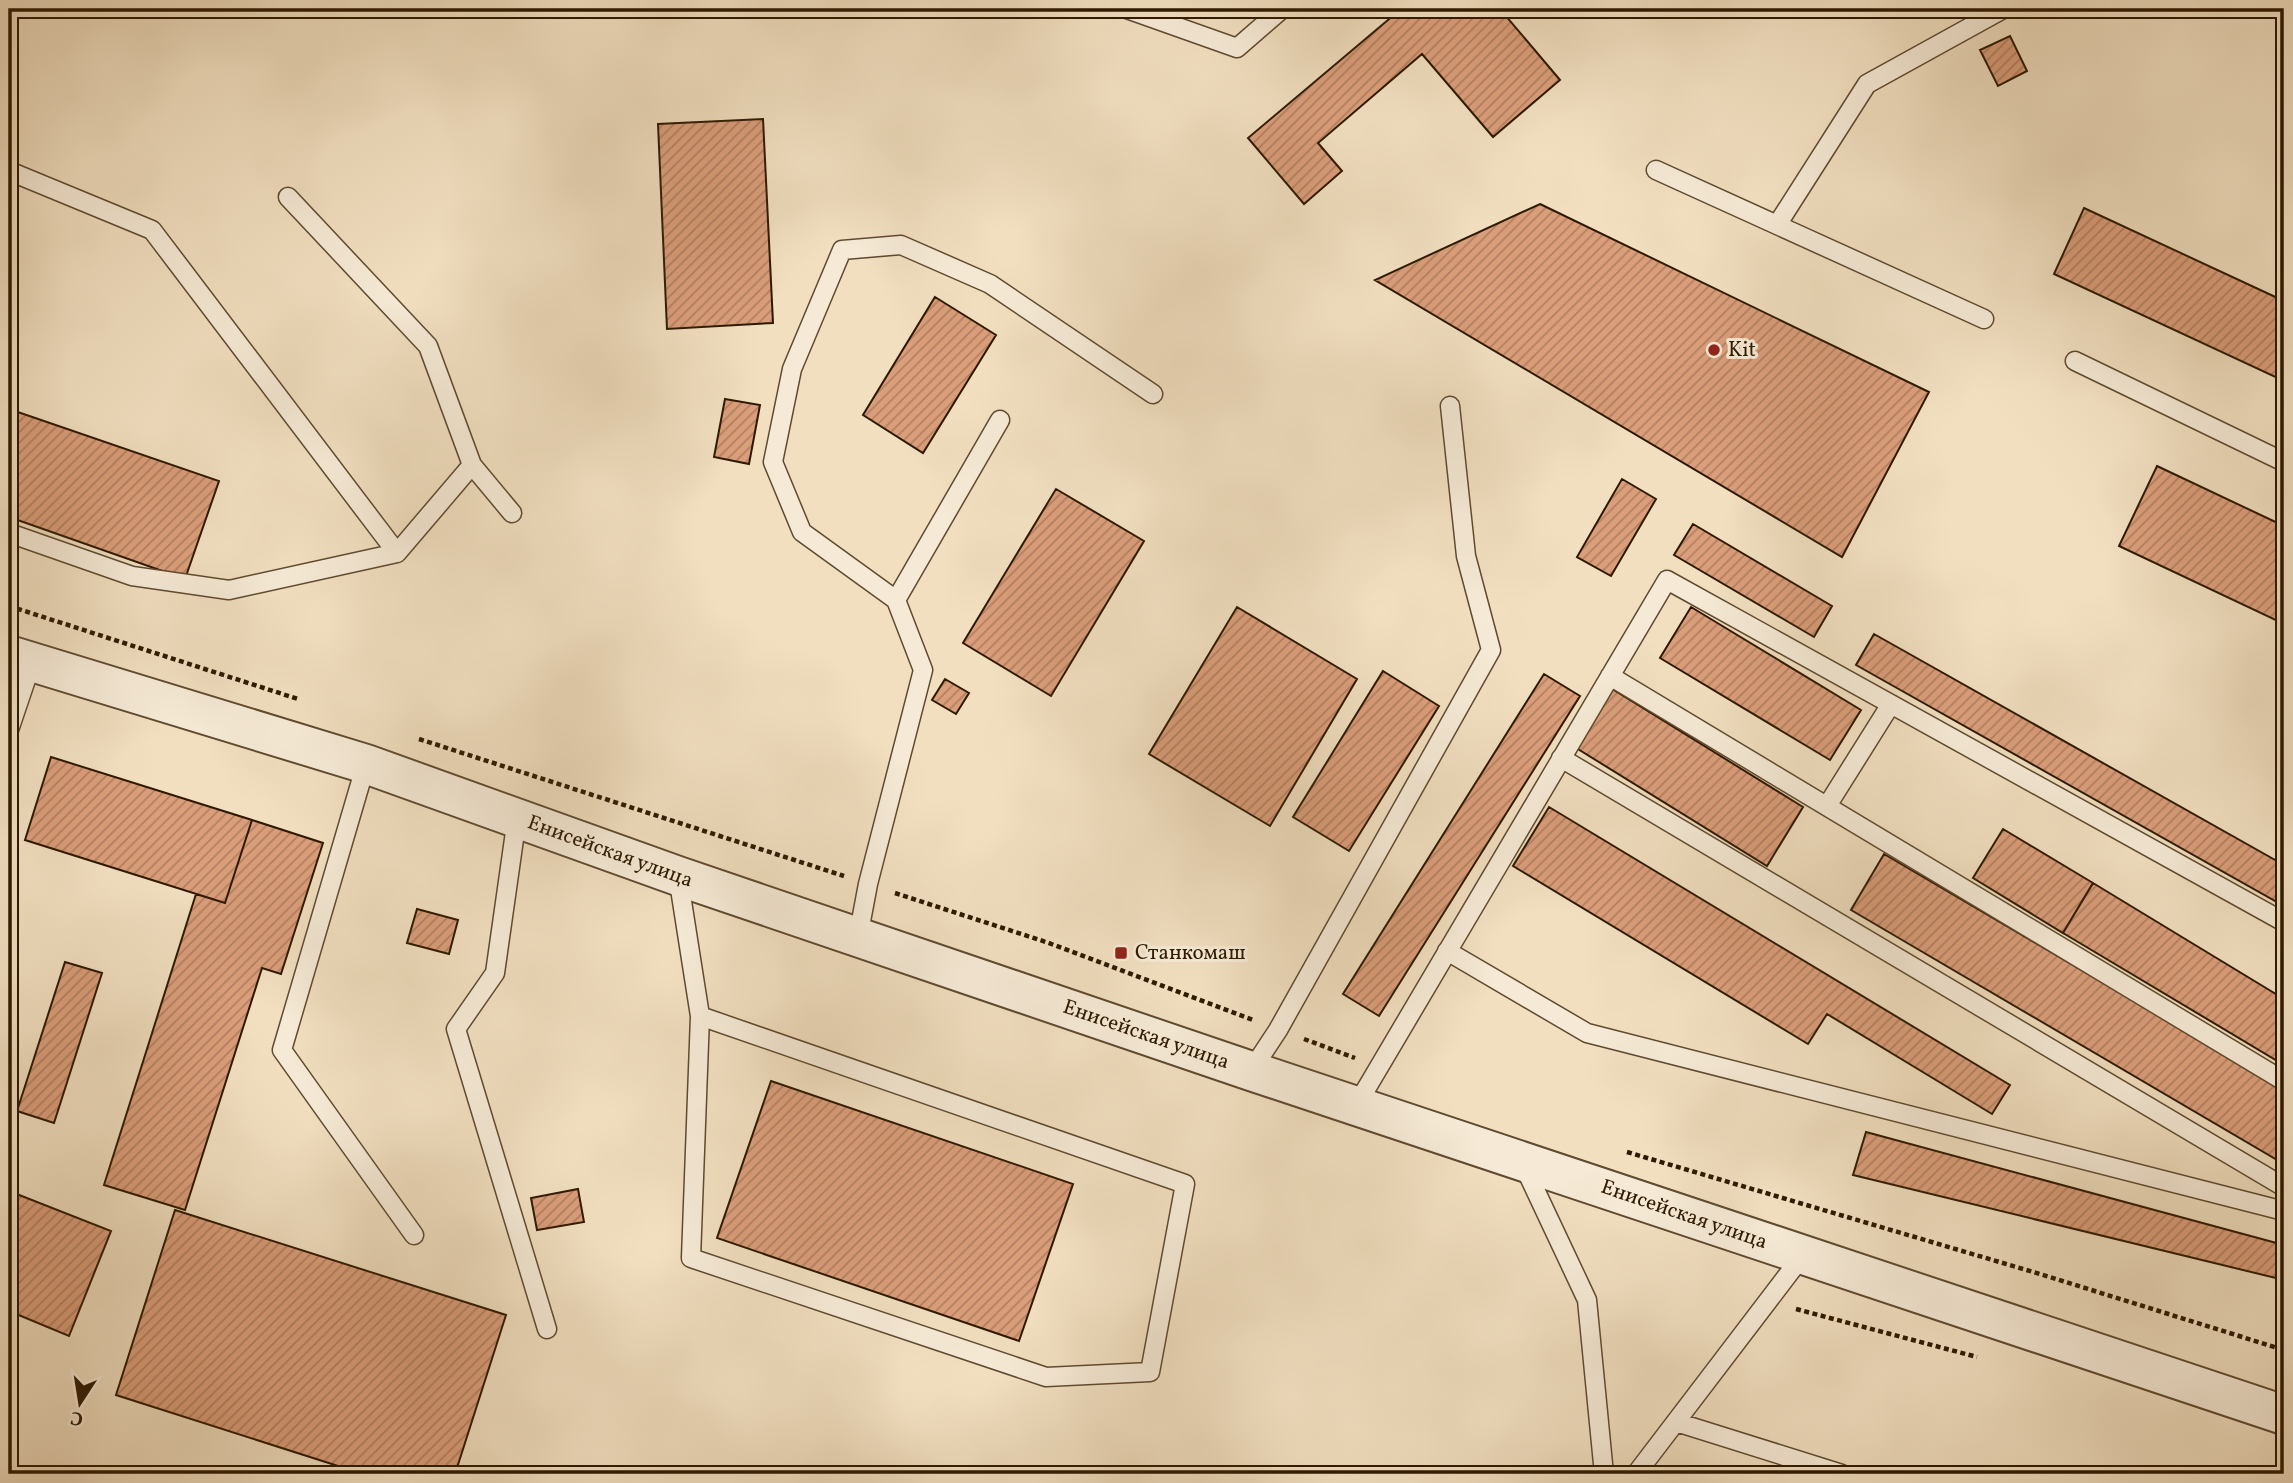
<svg xmlns="http://www.w3.org/2000/svg" width="2293" height="1483" font-family="Vollkorn,serif">
	<style>
		.building { fill: url(#building-hatch); stroke: #2e1900; stroke-width: 2 }
		.lines { fill: none; stroke-linecap: round; stroke-linejoin: round }
		.service-casing { stroke: #5f4a30; stroke-width: 21 }
		.tertiary-casing { stroke: #5f4a30; stroke-width: 42 }
		.path { stroke: #2e1900; stroke-width: 4.5; stroke-dasharray: 5 3.5; stroke-linecap: butt }
		.service { stroke: #f6ead6; stroke-width: 18 }
		.tertiary { stroke: #f6ead6; stroke-width: 38 }
		.poi-dot { fill: #8f2418; stroke: #f6ead6; stroke-width: 2.5 }
		.labels { text-anchor: middle; dominant-baseline: central; stroke-width: 6; stroke-linejoin: round; paint-order: stroke }
		.poi-label { font-size: 21px; fill: #2e1900; stroke: #f6ead6; text-anchor: start }
		.street-label { font-size: 21px; fill: #2e1900; stroke: #f6ead6 }
	</style>
	<defs>
		<pattern id="building-hatch" width="6" height="6" patternUnits="userSpaceOnUse" patternTransform="scale(1.75)"><rect width="6" height="6" fill="#db9e7a"/><path d="M-1 1l2-2M0 6l6-6M5 7l2-2" fill="none" stroke="#b28062"/></pattern>
	</defs>
	<rect width="100%" height="100%" fill="#f1dfc0"/>
	<filter id="stains"><feTurbulence type="fractalNoise" baseFrequency=".00286" numOctaves="4"/><feColorMatrix values="0 0 0 0 .2 0 0 0 0 .09 0 0 0 0 .02 0 0 0 .5 -.17"/></filter>
	<radialGradient id="worn" r=".72"><stop offset=".6" stop-color="#630" stop-opacity="0"/><stop offset="1" stop-color="#630" stop-opacity=".3"/></radialGradient>
	<path class="building" d="M1401,9H1500L1560,80L1493,137L1422,54L1318,143L1342,171L1304,204L1248,138Z
		M2010,36L2027,71L1998,86L1980,50Z
		M763,119L773,323L667,329L658,124Z
		M1540,204L1929,392L1842,557L1375,280Z
		M2084,208L2284,301V381L2054,274Z
		M935,297L996,335L923,453L863,415Z
		M725,399L760,405L749,464L714,457Z
		M9,409L219,481L185,579L9,517Z
		M2157,466L2284,526V624L2119,546Z
		M1622,479L1656,499L1611,576L1577,557Z
		M1056,489L1144,541L1051,696L963,643Z
		M1693,524L1832,606L1814,637L1674,555Z
		M1237,607L1357,679L1270,826L1149,754Z
		M1691,607L1861,710L1830,760L1660,658Z
		M1874,634L2284,865V906L1856,665Z
		M1383,671L1439,706L1349,851L1293,817Z
		M1544,674L1580,696L1379,1016L1343,994Z
		M945,679L969,693L956,714L932,700Z
		M1609,687L1803,807L1767,866L1573,746Z
		M51,757L252,820L225,903L25,840Z
		M1549,807L2010,1085L1992,1114L1827,1014L1808,1044L1513,866Z
		M252,820L323,843L281,974L262,968L185,1210L104,1185L196,894L225,903Z
		M2003,829L2093,883L2063,933L1973,878Z
		M1884,854L2284,1089V1164L1851,910Z
		M2093,883L2284,999V1065L2063,933Z
		M417,909L458,920L449,954L407,943Z
		M65,962L102,973L54,1123L17,1111Z
		M771,1081L1073,1184L1019,1341L717,1238Z
		M1866,1132L2284,1245V1280L1853,1175Z
		M578,1189L584,1222L537,1230L531,1198Z
		M9,1191L111,1231L69,1336L9,1311Z
		M175,1210L506,1315L455,1474H363L116,1395Z"/>
	<g class="lines">
		<defs>
			<path id="service" d="M1127,9L1237,48L1282,9
				M1656,170L1984,319
				M9,171L152,230L397,553
				M1777,225L1867,84L2003,9
				M2075,361L2284,462
				M472,465L512,513
				M9,533L132,576L229,590L397,553L472,465L428,346L288,197
				M896,600L1000,420
				M1610,676L2284,1081
				M9,730L32,662
				M1561,758L2284,1187
				M366,764L282,1050L414,1235
				M1827,806L1891,704
				M517,818L495,973L456,1029L547,1329
				M678,876L700,1016L1185,1184L1150,1372L1046,1377L691,1258L700,1016
				M858,937L868,884L923,670L896,600L802,532L773,462L792,369L842,250L901,245L990,284L1153,394
				M1447,951L1587,1033L2284,1211
				M1251,1071L1278,1030L1491,650L1466,556L1450,406
				M1356,1106L1667,580L2284,922
				M1523,1164L1587,1300L1604,1474
				M1676,1422L1842,1474
				M1636,1474L1803,1255"/>
			<path id="tertiary" d="M9,655L366,764L678,876L1251,1071L2284,1415"/>
		</defs>
		<use href="#service" class="service-casing"/>
		<use href="#tertiary" class="tertiary-casing"/>
		<path class="path" d="M9,606L298,699
			M419,739L844,876
			M895,893L1046,942L1253,1020
			M1304,1039L1355,1058
			M1627,1152L2040,1274L2284,1350
			M1796,1309L1977,1357"/>
		<use href="#service" class="service"/>
		<use href="#tertiary" class="tertiary"/>
	</g>
	<g class="poi-dot">
		<circle cx="1714" cy="350" r="7"/>
		<rect x="1114" y="946" width="14" height="14" rx="3.5"/>
	</g>
	<g class="labels">
		<g class="poi-label">
			<text x="1728" y="350">Kit</text>
			<text x="1135" y="953">Станкомаш</text>
		</g>
		<g class="street-label">
			<text transform="translate(610 852) rotate(20)">Енисейская улица</text>
			<text transform="translate(1146 1035) rotate(19)">Енисейская улица</text>
			<text transform="translate(1684 1215) rotate(19)">Енисейская улица</text>
		</g>
	</g>
	<rect width="2293" height="1483" fill="none" stroke="#f1dfc0" stroke-width="35"/>
	<rect x="10" y="10" width="2272" height="1462" fill="none" stroke="#2e1900" stroke-width="3.5"/>
	<rect x="18" y="18" width="2258" height="1448" fill="none" stroke="#2e1900" stroke-width="2"/>
	<g transform="translate(80 1403) rotate(192)" stroke="#f6ead6" stroke-width="5" paint-order="stroke">
	<path d="M0-5L12 26L0 18L-12 26Z" fill="#2e1900"/>
	<text y="-10" font-size="19" font-weight="bold" text-anchor="middle" fill="#2e1900">С</text>
	</g>
	<rect width="100%" height="100%" filter="url(#stains)"/>
	<rect width="100%" height="100%" fill="url(#worn)"/>
</svg>
